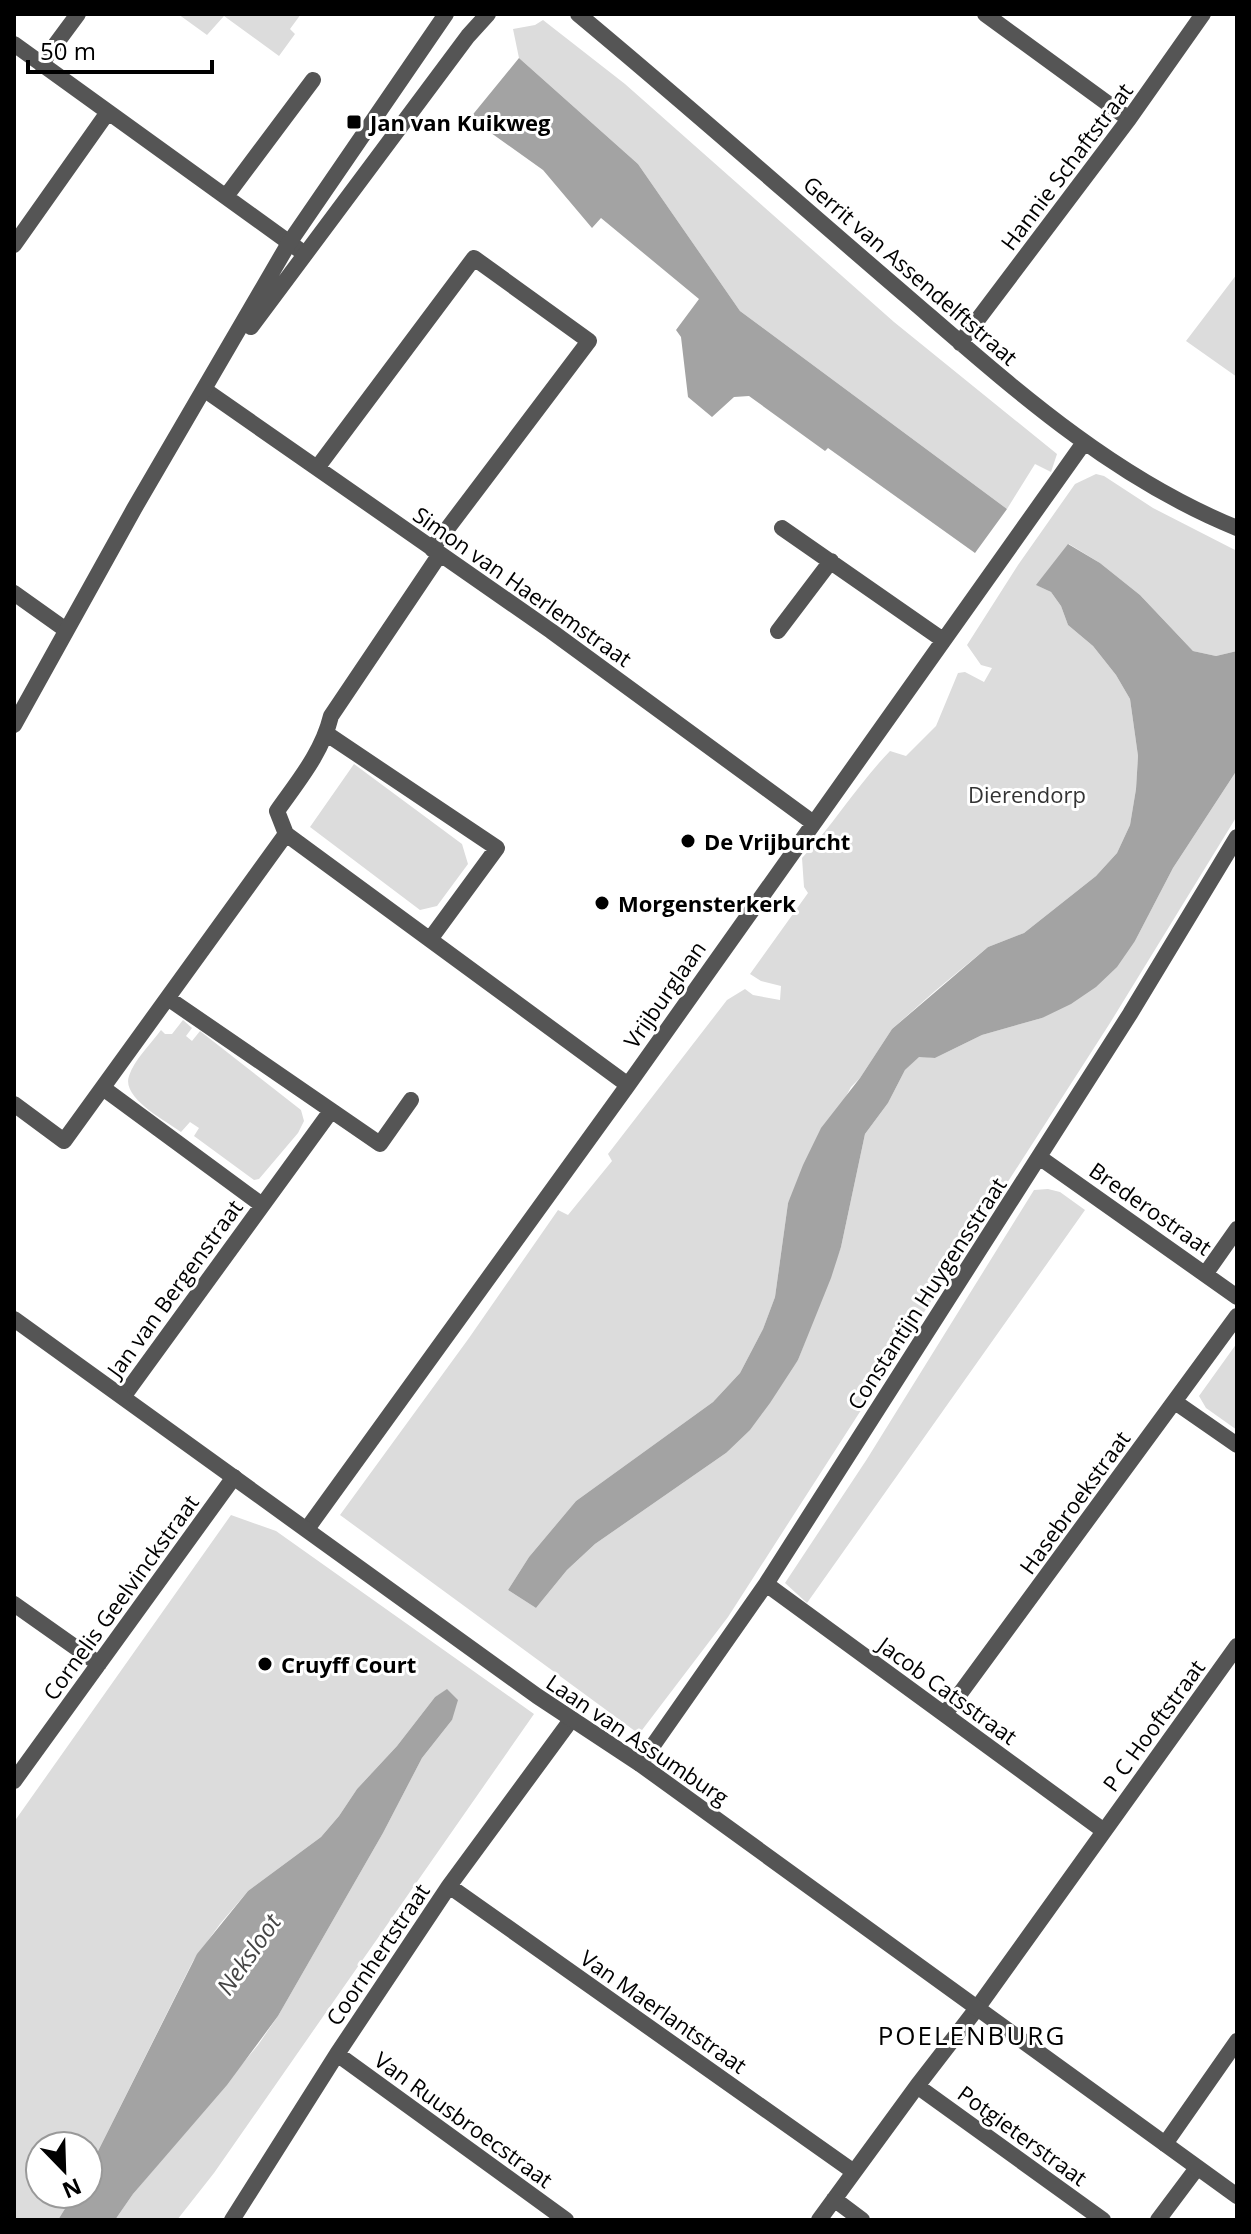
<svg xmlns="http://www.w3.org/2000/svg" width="1251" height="2234" font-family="'Open Sans',sans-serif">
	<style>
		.green { fill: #dcdcdc }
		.water { fill: #a3a3a3 }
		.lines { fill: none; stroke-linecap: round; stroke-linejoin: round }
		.minor { stroke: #555; stroke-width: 16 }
		.tertiary { stroke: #555; stroke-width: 16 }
		.poi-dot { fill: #000; stroke: #fff; stroke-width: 3 }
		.labels { text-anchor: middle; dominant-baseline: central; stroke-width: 6; stroke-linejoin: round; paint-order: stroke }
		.poi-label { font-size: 22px; font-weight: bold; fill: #000; stroke: #fff; text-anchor: start }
		.street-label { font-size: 22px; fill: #000; stroke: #fff }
		.park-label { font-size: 22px; fill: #333; stroke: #fff }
		.water-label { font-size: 24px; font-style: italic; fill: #444; stroke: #fff }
		.quarter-label { font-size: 26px; letter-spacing: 2px; fill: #000; stroke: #fff }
	</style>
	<rect width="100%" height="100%" fill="#fff"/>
	<path class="green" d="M178,14H301L290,29L295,34L279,56L224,16L207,35Z
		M543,20L625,84L894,322L1057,454L1051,472L1035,464L1007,509L740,311L638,164L519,58L513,29L535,25Z
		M1237,274V377L1186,341Z
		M1096,474L1104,476L1153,508L1237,551V651L1216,656L1193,651L1140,595L1100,563L1069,544L1037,585L1051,592L1061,606L1068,625L1093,646L1116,675L1130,699L1138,756L1136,789L1130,825L1117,853L1096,876L1024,933L988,947L935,991L892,1029L860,1078L851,1087L788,1203L775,1297L763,1329L740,1373L713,1402L576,1501L529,1557L508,1590L536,1608L567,1570L595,1544L726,1453L798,1360L841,1247L865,1134L888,1103L905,1070L919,1056L935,1058L982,1035L1042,1018L1135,941L1173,868L1237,770V816L1110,1023L728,1617L639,1734L340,1515L469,1338L558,1210L568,1215L612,1161L608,1154L727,1000L745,989L753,995L780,1000L781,986L761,981L750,974L808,893L804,887L802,858C834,824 858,784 890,751L906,756L936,726L958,673L965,672L984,682L992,668L981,665L967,645L1018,565L1075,484Z
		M354,764L462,844L468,864L437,906L420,910L310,827Z
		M183,1020L192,1028L186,1036L192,1041L200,1031L301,1110L304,1121L298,1133L259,1179L254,1180L194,1136L199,1128L190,1122L181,1132C166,1121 121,1098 129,1076C134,1060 151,1044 161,1030L165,1034H172Z
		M1048,1189L1060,1192L1085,1210L807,1603L785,1583L867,1459L1034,1190Z
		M1237,1343V1430L1206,1408L1199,1396Z
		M231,1515L276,1531L534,1714L214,2173L177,2220H115L133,2194L258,2045L278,2016L383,1833L422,1758L452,1720L447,1690L435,1697L397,1746L357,1789L339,1816L321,1837L248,1891L220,1924L193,1961L88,2171V2146H40V2194H74L58,2220H14V1822Z"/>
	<path class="water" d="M519,58L638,164L740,311L1007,509L975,553L828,448L825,451L749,396L734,397L712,417L688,397L681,337L676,330L699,299L601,218L592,228L543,170L470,118Z
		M1068,544L1100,563L1140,595L1193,651L1216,656L1237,651V770L1173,868L1135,941L1117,967L1096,987L1071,1004L1042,1018L982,1035L935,1058L919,1057L905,1070L888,1103L865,1134L841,1247L831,1278L798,1360L770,1403L750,1430L726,1453L595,1544L567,1570L536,1608L508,1590L529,1557L576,1501L713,1402L740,1373L763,1329L775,1297L788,1203L803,1165L821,1128L860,1078L892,1029L988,947L1024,933L1096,876L1117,853L1130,825L1136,789L1138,756L1130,699L1116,675L1093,646L1068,625L1061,606L1051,592L1036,585Z
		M447,1689L458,1700L452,1720L422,1758L383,1833L278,2016L227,2085L133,2194L115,2220H58L74,2194H88V2171L197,1954L248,1891L321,1837L339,1816L357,1789L397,1746L435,1697Z"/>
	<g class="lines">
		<path class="minor" d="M578,14C690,107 799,204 910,299C1012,387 1111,477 1237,528
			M985,14L1129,119
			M14,44L305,254
			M41,64L78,14
			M227,195L313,80
			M14,245L108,112
			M960,343L1129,119L1203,14
			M205,390L551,631L812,822
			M317,468L474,258L589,341L432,549
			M782,528L943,640
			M14,593L66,630
			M778,631L831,561
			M327,734L497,848L431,938
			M286,834L277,811C298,781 322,753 331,716L440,554
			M169,999L380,1144L411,1100
			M103,1088L262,1205
			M14,1104L64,1141L286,834L628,1085
			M1039,1157L1237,1297
			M1206,1273L1237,1229
			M123,1397L331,1111
			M1175,1402L1237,1445
			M307,1529L628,1085L1083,444
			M766,1584L1104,1831
			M14,1604L99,1664
			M945,1714L1237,1316
			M640,1764L766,1584L1130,1014L1237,837
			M14,1781L234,1477
			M449,1886L854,2172
			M337,2054L566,2220
			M917,2086L978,2007L1237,1646
			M1165,2144L1237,2041
			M834,2199L862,2220
			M232,2220L337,2054L449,1886L571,1720
			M819,2220L917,2086L1103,2220
			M1158,2220L1197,2168"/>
		<path class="tertiary" d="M251,327L468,36L488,14
			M14,725L134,509L289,243L446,14
			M14,1319L537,1696L640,1764L1237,2196"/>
	</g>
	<g class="poi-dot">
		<rect x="346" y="114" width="16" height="16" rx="4"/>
		<circle cx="688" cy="841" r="8"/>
		<circle cx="602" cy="903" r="8"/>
		<circle cx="265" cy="1664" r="8"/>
	</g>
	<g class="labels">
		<g class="poi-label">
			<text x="370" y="122">Jan van Kuikweg</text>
			<text x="704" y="841">De Vrijburcht</text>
			<text x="618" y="903">Morgensterkerk</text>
			<text x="281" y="1664">Cruyff Court</text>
		</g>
		<g class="street-label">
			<text transform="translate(1066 166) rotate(-53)">Hannie Schaftstraat</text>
			<text transform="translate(911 270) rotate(41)">Gerrit van Assendelftstraat</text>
			<text transform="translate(523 586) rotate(35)">Simon van Haerlemstraat</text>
			<text transform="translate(664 994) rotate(-55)">Vrijburglaan</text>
			<text transform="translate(1151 1208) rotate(35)">Brederostraat</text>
			<text transform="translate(174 1288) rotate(-54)">Jan van Bergenstraat</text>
			<text transform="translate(926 1293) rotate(-57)">Constantijn Huygensstraat</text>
			<text transform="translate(1074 1502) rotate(-54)">Hasebroekstraat</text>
			<text transform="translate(120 1597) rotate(-54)">Cornelis Geelvinckstraat</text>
			<text transform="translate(948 1690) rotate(36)">Jacob Catsstraat</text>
			<text transform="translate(1153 1725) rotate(-54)">P C Hooftstraat</text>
			<text transform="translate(638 1739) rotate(34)">Laan van Assumburg</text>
			<text transform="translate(377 1954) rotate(-56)">Coornhertstraat</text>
			<text transform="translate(664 2011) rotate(35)">Van Maerlantstraat</text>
			<text transform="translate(464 2119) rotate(36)">Van Ruusbroecstraat</text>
			<text transform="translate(1023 2135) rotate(36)">Potgieterstraat</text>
		</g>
		<g class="park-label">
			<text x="1027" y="794">Dierendorp</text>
		</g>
		<g class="water-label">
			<text transform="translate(248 1954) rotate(-55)">Neksloot</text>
		</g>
		<g class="quarter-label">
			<text x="972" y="2035">POELENBURG</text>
		</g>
	</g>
	<rect width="1251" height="2234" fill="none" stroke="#000000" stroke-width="32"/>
	<g transform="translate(64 2170) rotate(157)"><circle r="38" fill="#ffffff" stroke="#999999" stroke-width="2"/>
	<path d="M0-6L14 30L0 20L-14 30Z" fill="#000000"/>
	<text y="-12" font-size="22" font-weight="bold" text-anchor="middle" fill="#000000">N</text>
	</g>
	<path d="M28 60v12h184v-12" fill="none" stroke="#000000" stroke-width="4"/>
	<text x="40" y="60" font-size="24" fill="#000000" stroke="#ffffff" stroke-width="6" paint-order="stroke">50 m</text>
</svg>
